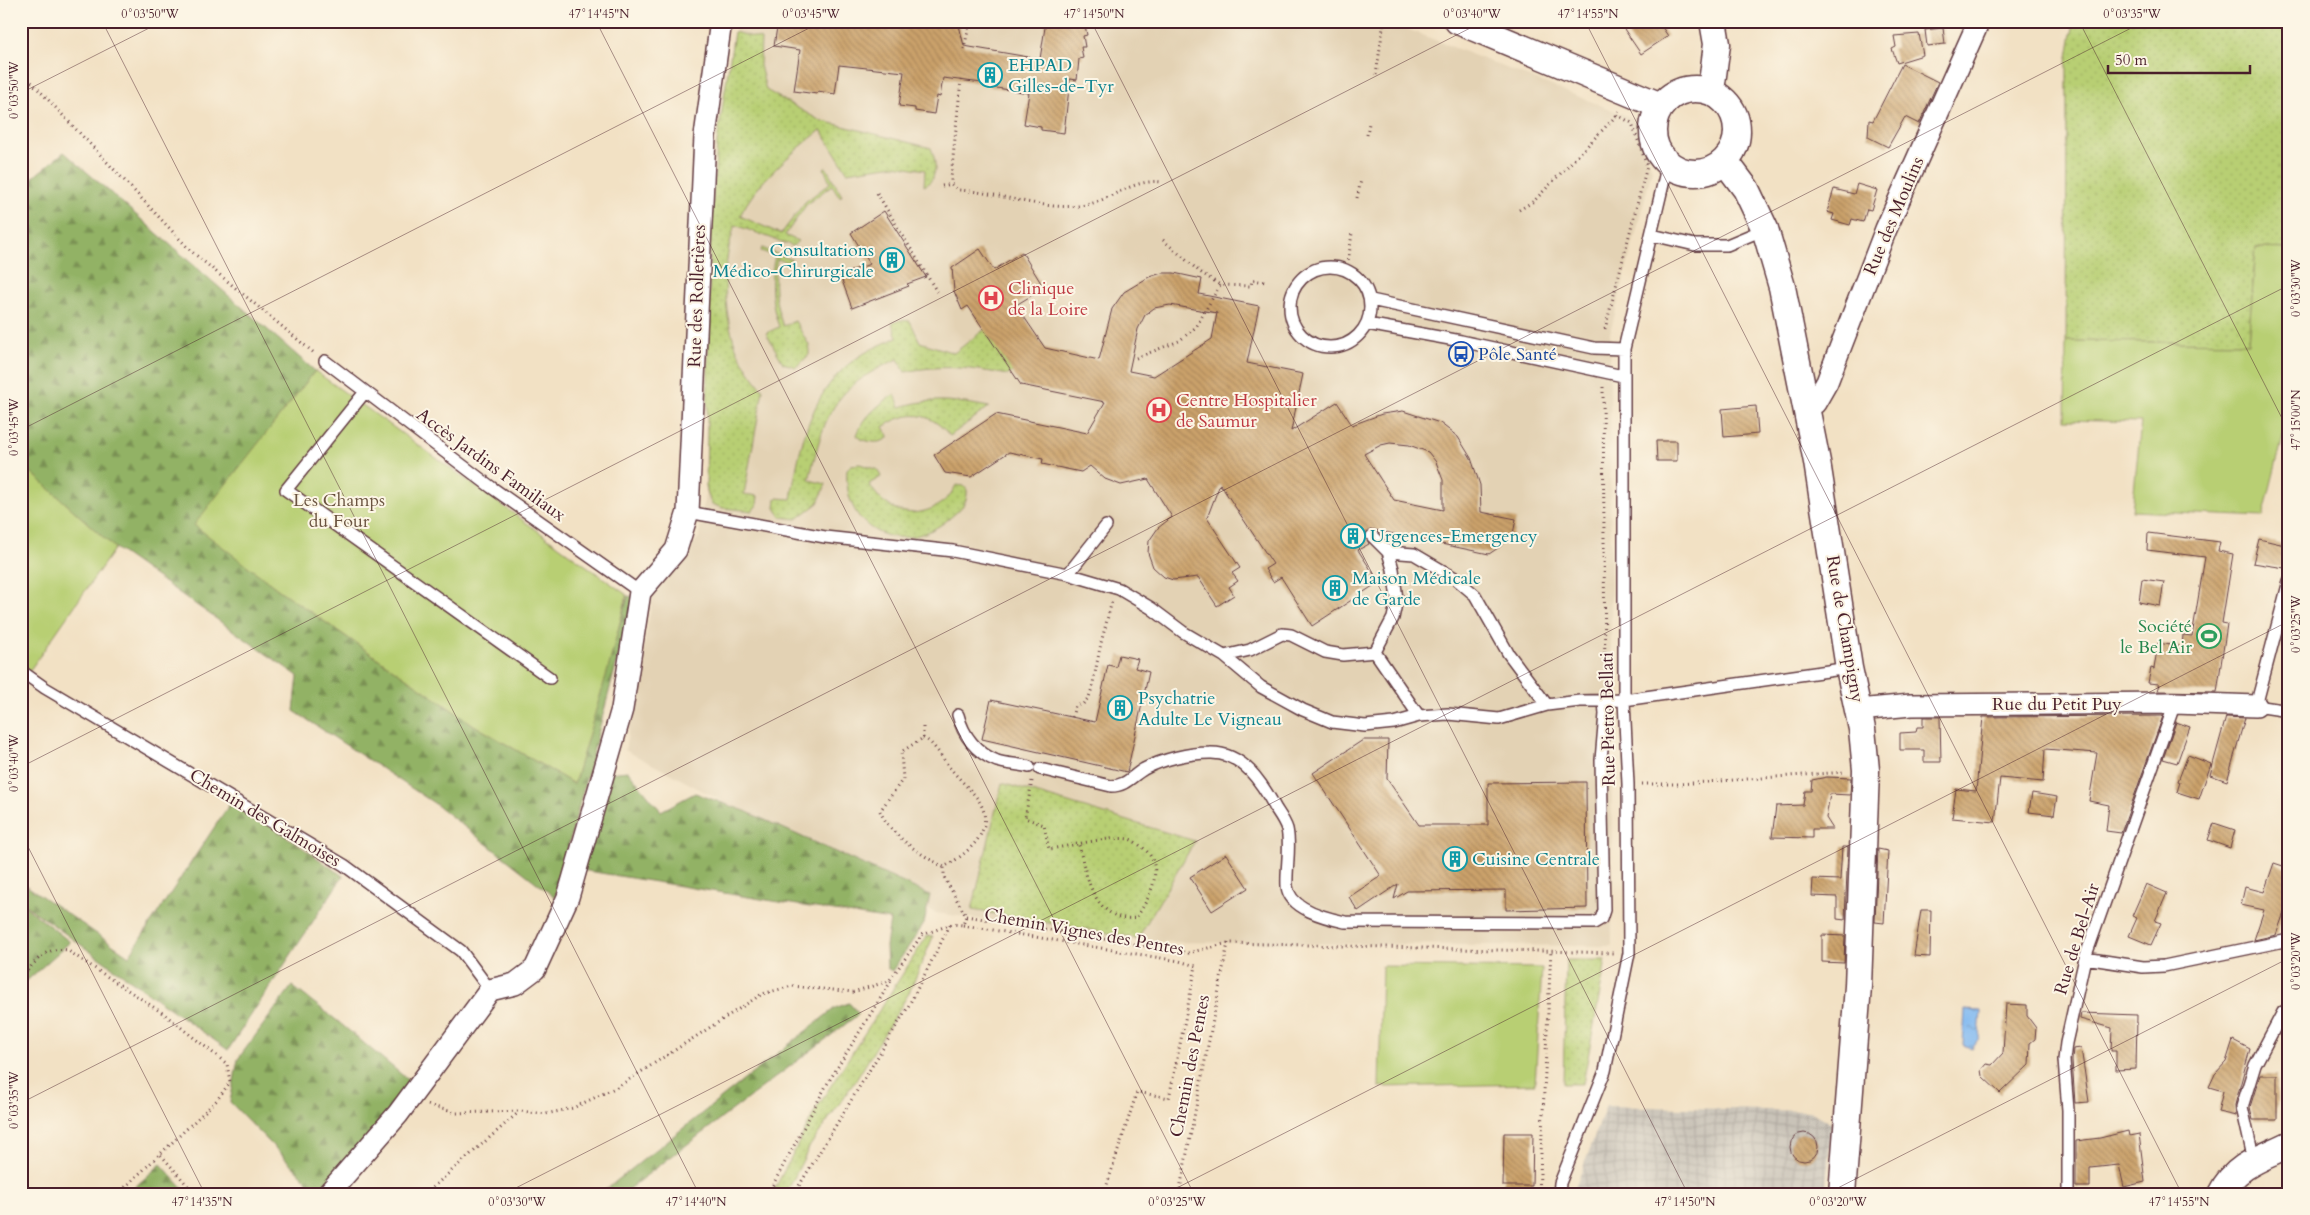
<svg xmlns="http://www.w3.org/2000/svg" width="2310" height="1215" font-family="Cardo,serif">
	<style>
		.built { fill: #e3d2b4 }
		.industrial { fill: url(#industrial-grid) }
		.grass { fill: url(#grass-dots); stroke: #81774f }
		.forest { fill: url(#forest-firs); stroke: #6e6848 }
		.garden { fill: #b8cf73; stroke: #81774f }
		.water { fill: url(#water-ripples); stroke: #666c8e }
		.building { fill: url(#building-back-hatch); fill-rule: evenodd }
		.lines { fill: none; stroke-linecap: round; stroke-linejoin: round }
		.service-casing { stroke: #633c42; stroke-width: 14 }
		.minor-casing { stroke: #633c42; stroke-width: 24 }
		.tertiary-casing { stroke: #633c42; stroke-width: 29 }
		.path { stroke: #633c42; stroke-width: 3; stroke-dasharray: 1 4; stroke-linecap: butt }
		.service { stroke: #fff; stroke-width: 11 }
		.minor { stroke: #fff; stroke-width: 21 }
		.tertiary { stroke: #fff; stroke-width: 26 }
		.ticks { fill: none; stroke: #4a1f2b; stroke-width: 1; stroke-opacity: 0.45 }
		.labels { text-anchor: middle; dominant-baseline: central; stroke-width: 4; stroke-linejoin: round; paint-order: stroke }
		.culture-label { font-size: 18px; fill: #0d838f; stroke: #fcf5e5; text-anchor: start }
		.street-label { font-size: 18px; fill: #4a1f2b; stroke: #fcf5e5 }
		.health-label { font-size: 18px; fill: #be3a42; stroke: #fcf5e5; text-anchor: start }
		.transit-label { font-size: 18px; fill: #164399; stroke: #fcf5e5; text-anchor: start }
		.park-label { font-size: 18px; fill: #6b5441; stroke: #fcf5e5 }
		.leisure-label { font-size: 18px; fill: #27864d; stroke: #fcf5e5; text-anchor: end }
		.neatline { fill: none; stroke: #4a1f2b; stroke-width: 2 }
		.ticks-label { font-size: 12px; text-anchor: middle; fill: #4a1f2b }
	</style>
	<defs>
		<pattern id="industrial-grid" width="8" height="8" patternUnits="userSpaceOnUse" patternTransform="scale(1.25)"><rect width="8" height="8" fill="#c9c3b8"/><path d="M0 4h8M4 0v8" fill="none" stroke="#aea79e"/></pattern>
		<pattern id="grass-dots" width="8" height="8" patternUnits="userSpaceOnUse" patternTransform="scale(1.25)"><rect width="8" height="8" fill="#b8cf73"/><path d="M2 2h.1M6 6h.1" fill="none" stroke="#a0b164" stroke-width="1.8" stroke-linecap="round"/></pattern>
		<pattern id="forest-firs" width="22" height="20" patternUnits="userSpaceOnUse" patternTransform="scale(1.25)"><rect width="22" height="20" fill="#92b265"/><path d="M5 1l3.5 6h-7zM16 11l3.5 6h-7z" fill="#799053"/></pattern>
		<pattern id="water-ripples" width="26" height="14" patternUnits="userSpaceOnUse" patternTransform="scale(1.25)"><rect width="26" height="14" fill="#81b9f1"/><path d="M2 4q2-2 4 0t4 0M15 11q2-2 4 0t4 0" fill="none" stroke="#6c96c3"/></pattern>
		<pattern id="building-back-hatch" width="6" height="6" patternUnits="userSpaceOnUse" patternTransform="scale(1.25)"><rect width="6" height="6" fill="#cba26b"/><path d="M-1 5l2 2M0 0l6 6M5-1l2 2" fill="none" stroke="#a78358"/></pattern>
	</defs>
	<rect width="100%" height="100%" fill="#fcf5e5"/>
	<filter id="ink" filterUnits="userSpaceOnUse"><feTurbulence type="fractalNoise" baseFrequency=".02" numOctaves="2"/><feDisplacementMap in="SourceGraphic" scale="10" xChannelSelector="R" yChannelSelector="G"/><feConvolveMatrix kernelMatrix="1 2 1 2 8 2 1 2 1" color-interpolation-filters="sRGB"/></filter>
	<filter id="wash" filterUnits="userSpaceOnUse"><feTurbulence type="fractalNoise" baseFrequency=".0096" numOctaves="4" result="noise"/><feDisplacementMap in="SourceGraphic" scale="20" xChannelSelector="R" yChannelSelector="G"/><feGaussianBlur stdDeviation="1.12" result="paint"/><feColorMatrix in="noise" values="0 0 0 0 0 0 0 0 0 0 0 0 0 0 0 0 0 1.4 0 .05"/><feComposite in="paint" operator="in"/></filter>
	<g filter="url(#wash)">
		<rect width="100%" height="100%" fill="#f2e1c4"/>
		<path class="built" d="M737,21H1387L1635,119L1652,170L1610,333L1612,946L1142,942L936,913L625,750L653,596L699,537L706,487L710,242L717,142Z"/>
		<path class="industrial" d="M1606,1106L1809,1111L1832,1123L1825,1194H1573Z"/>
		<path class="grass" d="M2074,21H2289V249L2256,248L2248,343L2066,341L2067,63Z
			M734,32L761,39L760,65L766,90L819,120L931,148C936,160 939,179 924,186L925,170L895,165L847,172L821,130C791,154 757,181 740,216L781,234L805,202L830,183L824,168L826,167L842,196H839L832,185L807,204L785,235L798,241L793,246L735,225C722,263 722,308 736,347C742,363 753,377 763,390L744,494L758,496L757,505L752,511L723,508L711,504L706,487L710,242L717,142Z
			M762,248L792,260L791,263L777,259C772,281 775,305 783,326L795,321L809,345V355L796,367L783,363L766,333L779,327C771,305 769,280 775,256L761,251Z
			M900,320L910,321L920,342L954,353L985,329L1013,372L1008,375C972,368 941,364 905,372L898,359C832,388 825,414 809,480L826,484L818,503L797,519L781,517L775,508L776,498L791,499C800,444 811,385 863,354C874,347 886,343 897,337L892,323Z
			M895,394L900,407C933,397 956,401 989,407L950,436C930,411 908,410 883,427L889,437C880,445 871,442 860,439L857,435C863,417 880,403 895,394Z
			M860,464L878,470L881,477L869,484C874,491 879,499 887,504C910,522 945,510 956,485L964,486L967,490C968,504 960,509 950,518C903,558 842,533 847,469L851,465Z
			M1002,783L1195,841L1138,938L972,910Z
			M927,936L933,937L909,993L858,1077L810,1146L786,1194H772L816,1109Z
			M1566,960H1606L1583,1084H1563Z"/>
		<path class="forest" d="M64,152L315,371L195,525L279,590L474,725L574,784L628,596L634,597L555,897L434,803L294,711L298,676L115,548L21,463V187Z
			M628,771L661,811L695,793L745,811L930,895L924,924L892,971L887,968L886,946L890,920L582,870L607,773Z
			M233,799L343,876L228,1050L21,902V882L129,956Z
			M21,903L70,942L21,986Z
			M292,986L335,1019L413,1084L319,1193L230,1102L238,1059Z
			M849,1003L859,1014L622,1194H600L835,1008Z
			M161,1164L188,1194H127Z"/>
		<path class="garden" d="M2256,248L2289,249V428H2285L2263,517L2132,511L2141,422L2065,420L2066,341L2248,343Z
			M315,371L627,595L608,669L574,784L474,725L279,590L194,525Z
			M21,463L115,548L21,683Z
			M1382,966L1542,968L1535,1084L1379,1087Z"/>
		<path class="water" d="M1965,1010L1981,1011L1979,1038L1972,1048L1963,1045Z"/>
		<g id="blocks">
			<path class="building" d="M778,21L812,23V21H958L964,46L1040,59L1046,21H1084L1087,35L1083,36L1085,47H1081L1083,58L1079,59L1077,80L1070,79L1064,133L1041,130V127L1024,124L1029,93L990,87V84L943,78L940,97L937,96L934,114L915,111V108L899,106L904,72L839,65L835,94L818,91L817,94L794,91L800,50L774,46Z
				M1636,21H1658L1668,36L1641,54L1624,29Z
				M1943,28L1945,44L1927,46L1925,30Z
				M1919,34L1923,55L1897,63L1892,49L1896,47L1894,36Z
				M1902,64L1938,82L1919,124L1905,117L1888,147L1868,137L1869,120L1873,121Z
				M1857,184L1877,190L1871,210L1867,209L1863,222L1852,219L1850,225L1832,220L1834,214L1827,212L1834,189L1854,194Z
				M884,211L926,277L907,284L909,286L852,308L840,275L870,264L851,233Z
				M980,249L994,270L1022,252L1044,288L1016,305L1045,348L1099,360L1112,309L1124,292L1149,277L1162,273H1174L1202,279L1199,294L1259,306L1247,363L1303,374L1291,431L1337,402L1352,425L1382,414L1403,411L1440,423L1458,437L1471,458L1480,485L1481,512L1516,519L1512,539L1503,537L1501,546L1489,554L1370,529L1365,535L1369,544L1358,550L1379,582L1312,626L1281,577L1273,582L1265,569L1273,564L1220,484L1207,518L1240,568L1232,573L1238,581L1229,587L1234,595L1217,606L1198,577L1173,580L1164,577L1153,567L1148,553L1149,541L1158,528L1172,517L1148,479L1121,485L1105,479L1090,466L1081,472L1042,464L1043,459L1009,452L971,477L945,473L934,455L996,414L1087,433L1105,402L1021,385L968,306L962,310L954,291L952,268ZM1170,305L1217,313L1212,339L1154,376L1129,371L1138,329L1145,315L1154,308ZM1390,443L1409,445L1428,452L1436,462L1443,480V510L1394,500L1364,454L1381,445Z
				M1756,406L1758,434L1724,437L1722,409Z
				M1656,441H1677V461H1657Z
				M2148,533L2220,542L2218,551L2233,554L2222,623L2227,624L2217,692L2157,691L2159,684L2148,683L2151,668L2154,669L2158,643L2182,647L2183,635L2192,636L2205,557L2147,550Z
				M2259,539L2289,546L2285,568L2253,563Z
				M2142,579L2164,582L2160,606L2139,602Z
				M1119,655L1138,659L1135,668L1149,672L1127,772L982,739L991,700L1095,722L1108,665L1116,667Z
				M2163,716L2121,833L2106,831L2109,805L2089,801L2097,753L2045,749L2043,782L2000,778L1995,822L1952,818L1956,789L1976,791L1983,717Z
				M1923,717H1940L1941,762H1924V750H1900V733L1916,732L1917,727H1923Z
				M2226,717L2245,718L2227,781L2210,775Z
				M2176,722L2190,727L2177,763L2163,759Z
				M1363,740H1388L1387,779L1419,825H1488V783L1586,782L1587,908L1506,910V890L1407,891L1394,899L1398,884L1358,911L1349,897L1381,876L1313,773Z
				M2188,755L2211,764L2199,799L2177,792L2180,782L2178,781Z
				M1827,777L1851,778L1850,795L1830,794L1826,818L1833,829H1812V838L1772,837L1776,806L1803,805L1805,791H1811L1812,780Z
				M2032,793L2057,797L2054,815L2029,812Z
				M2214,823L2235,830L2230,848L2208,840Z
				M1842,847H1848L1845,920L1837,919V897L1812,896L1813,879L1840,880Z
				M1878,849L1888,851L1884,923L1875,922Z
				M1226,854L1248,888L1212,911L1190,877Z
				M2274,863L2289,868V899L2276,935L2254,940L2264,910L2241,905L2245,887L2264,892Z
				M2146,884L2167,893L2155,921L2161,923L2151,945L2129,936L2137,918L2132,916Z
				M1921,910H1931L1930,957L1914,956Z
				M1822,935L1845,936L1844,963L1822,962Z
				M2006,1004L2027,1005V1016L2036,1028L2035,1039L2030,1043L2029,1065L2000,1093L1982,1076L1981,1070L1986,1064L1992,1065L2003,1053Z
				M2081,1013L2137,1015L2136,1069L2116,1070V1051H2111L2112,1028L2080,1019Z
				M2233,1040L2250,1049L2235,1105L2236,1116L2218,1112L2223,1091L2209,1087L2215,1074L2226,1062Z
				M2081,1048L2089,1102L2075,1103L2072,1060L2073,1049Z
				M2260,1075H2277V1120H2253L2250,1107Z
				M2128,1131L2129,1136L2139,1134L2145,1182L2124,1187L2119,1165L2090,1168V1187H2076V1141L2100,1138Z
				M1504,1133H1533L1532,1186H1503Z
				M1790 1147a14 14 0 1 1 28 0a14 14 0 1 1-28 0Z"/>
		</g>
	</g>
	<g filter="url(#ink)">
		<use href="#blocks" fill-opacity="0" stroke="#633c42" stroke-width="1"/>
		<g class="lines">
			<defs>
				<path id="service" d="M1652,235L1695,245H1727L1765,229
					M1290 307a40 40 0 1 1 80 0a40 40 0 1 1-80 0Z
					M1371,300L1594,348L1624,349
					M1367,324L1461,341L1623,376
					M325,361L491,487L640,592
					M365,392L286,490L550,678
					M688,512L825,537L953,551L1068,574L1119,589L1151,608L1183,632L1224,656L1261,687L1303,710L1332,722L1365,726L1394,723L1419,716L1448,714L1499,719L1547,705L1580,701L1624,700L1849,668
					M1372,536L1388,552L1393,569L1397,599L1393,618L1375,652L1419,716
					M1388,552L1414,554L1455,578L1475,595L1508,653L1547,705
					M1068,574L1106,526
					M2289,581L2256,706L2289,711
					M1224,656L1250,650L1282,634L1291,635L1325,652L1343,655L1375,652
					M21,671L45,688L344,865L461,951L490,990
					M958,715C963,735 976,753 997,761C1007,764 1018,764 1029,767
					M1040,769L1111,786C1126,786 1132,776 1144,769C1163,759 1189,753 1210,753C1243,752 1262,783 1276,809C1280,815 1285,822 1287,829C1291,847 1286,867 1287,886C1289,909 1326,918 1345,922L1594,923L1601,919L1604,910L1601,760L1605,714L1604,700
					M2085,958L2143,967L2164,966L2289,940
					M2254,1161L2242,1107L2255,1065L2283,1012L2289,1013
					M1559,1194L1560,1183L1605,1071L1629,953L1628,784L1624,700V349L1668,163
					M2068,1194V1110L2064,1060L2066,1043L2085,958L2175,703"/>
				<path id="minor" d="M1806,407L1815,403L1827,382L1886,229L1979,21
					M1859,710L1911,705L2175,703L2256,706
					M328,1194L398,1114L490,990L515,984L535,969L568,897L622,709L640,592L676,550L688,512L705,136L721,21"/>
				<path id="tertiary" d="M1458,21L1661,106
					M1653 131a42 42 0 1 1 84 0a42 42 0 1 1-84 0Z
					M1711,91L1717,44L1713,21
					M1725,161L1746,189L1765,229L1782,287L1817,462L1849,668L1862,729L1866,770L1858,986L1842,1194
					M2221,1194C2235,1165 2262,1158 2289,1145"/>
			</defs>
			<use href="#service" class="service-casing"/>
			<use href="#minor" class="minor-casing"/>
			<use href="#tertiary" class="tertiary-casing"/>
			<path class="path" d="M964,49L970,21
				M21,71L191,251L314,353
				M1376,75L1384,21
				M961,80L951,177V184L958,190C999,192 1038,210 1079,206C1109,203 1131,178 1162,182
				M1367,135L1369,123
				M942,186L951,184
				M877,193L937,292
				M1357,198L1361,180
				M1519,210L1534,201L1617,115
				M1163,240L1200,272L1220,285
				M1347,270L1352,233
				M1605,329L1647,166L1632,123L1617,115L1619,111
				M1136,358L1179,341L1196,327L1220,285L1251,286L1252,280L1266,282
				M1603,387L1605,686
				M1072,717L1075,706L1083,704L1089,697L1092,688L1101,643L1112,601
				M923,738C934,742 943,760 951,769C959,779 969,788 977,798C999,828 969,853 944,867C921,855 890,835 880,811L903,779L901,752Z
				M923,738V727
				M1032,781L1025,818L1044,825L1049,849C1073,846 1105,836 1129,839C1133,840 1138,844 1142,847C1167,866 1150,897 1136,918C1095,923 1086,877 1079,845
				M1642,784H1679L1845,772
				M966,916L1188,953L1228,943L1616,953
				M963,925L1179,961L1196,966L1169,1098L1137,1092L1104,1194
				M21,978C35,963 44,946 67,950L164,1014L227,1064L230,1082L217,1100L118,1194
				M428,1105L456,1113L520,1111L546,1114L573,1108L619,1086L762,994L792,986L853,992L889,981L922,935L952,924L963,925L966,916L944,877V867
				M161,1155L195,1194
				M425,1194L519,1112
				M768,1194L826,1086L893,978
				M794,1194L908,1007L950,925
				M1179,1194L1228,943
				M1539,1194L1551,950"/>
			<use href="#service" class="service"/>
			<use href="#minor" class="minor"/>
			<use href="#tertiary" class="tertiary"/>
		</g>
	</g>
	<path class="ticks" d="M102,21L699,1194M596,21L1194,1194M1091,21L1688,1194M1585,21L2182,1194M2079,21L2289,432M21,93L163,21M21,430L823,21M21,767L1484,21M21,833L205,1194M21,1103L2145,21M504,1194L2289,285M1165,1194L2289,621M1826,1194L2289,958"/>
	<defs>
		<symbol id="building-ring" viewBox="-11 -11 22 22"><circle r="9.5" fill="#fcf5e5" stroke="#0f9aa8" stroke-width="1.5"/><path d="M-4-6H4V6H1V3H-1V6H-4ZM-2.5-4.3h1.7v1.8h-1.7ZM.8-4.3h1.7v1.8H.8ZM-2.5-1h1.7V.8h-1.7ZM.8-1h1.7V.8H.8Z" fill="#0f9aa8"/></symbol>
		<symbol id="hospital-ring" viewBox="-11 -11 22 22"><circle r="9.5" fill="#fcf5e5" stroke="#e0444e" stroke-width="1.5"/><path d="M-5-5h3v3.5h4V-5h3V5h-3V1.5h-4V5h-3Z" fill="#e0444e"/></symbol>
		<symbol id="bus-ring" viewBox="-11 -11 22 22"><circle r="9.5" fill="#fcf5e5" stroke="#1a4fb4" stroke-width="1.5"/><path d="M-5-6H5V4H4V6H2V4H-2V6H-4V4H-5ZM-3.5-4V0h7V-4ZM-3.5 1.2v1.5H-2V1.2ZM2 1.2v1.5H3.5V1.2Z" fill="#1a4fb4"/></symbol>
		<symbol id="stadium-ring" viewBox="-11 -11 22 22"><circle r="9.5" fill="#fcf5e5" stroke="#2e9e5b" stroke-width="1.5"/><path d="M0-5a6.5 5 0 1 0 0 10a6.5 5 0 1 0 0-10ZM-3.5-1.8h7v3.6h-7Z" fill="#2e9e5b"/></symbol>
	</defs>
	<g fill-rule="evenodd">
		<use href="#building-ring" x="976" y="61" width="28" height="28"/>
		<use href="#building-ring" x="878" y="246" width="28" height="28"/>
		<use href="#hospital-ring" x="977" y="284" width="28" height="28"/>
		<use href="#bus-ring" x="1447" y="340" width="28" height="28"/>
		<use href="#hospital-ring" x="1145" y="396" width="28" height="28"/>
		<use href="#building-ring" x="1339" y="522" width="28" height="28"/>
		<use href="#building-ring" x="1321" y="574" width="28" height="28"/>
		<use href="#stadium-ring" x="2195" y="622" width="28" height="28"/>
		<use href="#building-ring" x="1106" y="694" width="28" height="28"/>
		<use href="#building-ring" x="1441" y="845" width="28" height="28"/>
	</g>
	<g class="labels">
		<g class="culture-label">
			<text x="1008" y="65">EHPAD<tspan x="1008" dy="21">Gilles-de-Tyr</tspan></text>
			<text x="874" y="250" text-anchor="end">Consultations<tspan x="874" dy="21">Médico-Chirurgicale</tspan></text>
			<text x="1370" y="536">Urgences-Emergency</text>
			<text x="1352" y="578">Maison Médicale<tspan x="1352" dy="21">de Garde</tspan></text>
			<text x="1138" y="698">Psychatrie<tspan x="1138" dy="21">Adulte Le Vigneau</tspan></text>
			<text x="1472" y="859">Cuisine Centrale</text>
		</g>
		<g class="street-label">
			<text transform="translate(1894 216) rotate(-67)">Rue des Moulins</text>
			<text transform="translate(697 296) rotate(-88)">Rue des Rolletières</text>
			<text transform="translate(491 465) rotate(36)">Accès Jardins Familiaux</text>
			<text transform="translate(1845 629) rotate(80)">Rue de Champigny</text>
			<text x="2057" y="704">Rue du Petit Puy</text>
			<text transform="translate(1608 719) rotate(-91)">Rue Pietro Bellati</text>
			<text transform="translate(265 818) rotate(31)">Chemin des Galmoises</text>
			<text transform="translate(1084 932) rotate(10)">Chemin Vignes des Pentes</text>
			<text transform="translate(2077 939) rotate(-73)">Rue de Bel-Air</text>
			<text transform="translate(1190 1066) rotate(-79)">Chemin des Pentes</text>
		</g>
		<g class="health-label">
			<text x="1008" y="288">Clinique<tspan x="1008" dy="21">de la Loire</tspan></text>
			<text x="1176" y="400">Centre Hospitalier<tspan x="1176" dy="21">de Saumur</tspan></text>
		</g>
		<g class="transit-label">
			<text x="1478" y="354">Pôle Santé</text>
		</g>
		<g class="park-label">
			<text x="339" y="500">Les Champs<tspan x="339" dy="21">du Four</tspan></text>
		</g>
		<g class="leisure-label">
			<text x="2192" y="626">Société<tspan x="2192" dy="21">le Bel Air</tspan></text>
		</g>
	</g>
	<rect width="2310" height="1215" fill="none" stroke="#fcf5e5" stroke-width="55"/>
	<path d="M2108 65v8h142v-8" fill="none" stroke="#4a1f2b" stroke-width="2.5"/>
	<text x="2115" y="65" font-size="15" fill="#4a1f2b" stroke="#fcf5e5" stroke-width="4" paint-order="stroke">50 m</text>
	<rect x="28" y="28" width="2254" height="1160" class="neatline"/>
	<g class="ticks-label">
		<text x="150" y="18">0°03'50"W</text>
		<text x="599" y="18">47°14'45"N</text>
		<text x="811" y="18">0°03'45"W</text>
		<text x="1094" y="18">47°14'50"N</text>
		<text x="1472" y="18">0°03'40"W</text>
		<text x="1588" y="18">47°14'55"N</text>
		<text x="2132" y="18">0°03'35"W</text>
		<text transform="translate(14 90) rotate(-90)" y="4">0°03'50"W</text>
		<text transform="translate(2296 288) rotate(-90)" y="4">0°03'30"W</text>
		<text transform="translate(2296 420) rotate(-90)" y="4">47°15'00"N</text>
		<text transform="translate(14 427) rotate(-90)" y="4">0°03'45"W</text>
		<text transform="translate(2296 624) rotate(-90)" y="4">0°03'25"W</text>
		<text transform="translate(14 763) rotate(-90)" y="4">0°03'40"W</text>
		<text transform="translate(2296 961) rotate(-90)" y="4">0°03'20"W</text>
		<text transform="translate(14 1100) rotate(-90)" y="4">0°03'35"W</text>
		<text x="202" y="1206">47°14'35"N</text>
		<text x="517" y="1206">0°03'30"W</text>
		<text x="696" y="1206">47°14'40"N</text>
		<text x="1177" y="1206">0°03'25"W</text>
		<text x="1685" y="1206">47°14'50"N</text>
		<text x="1838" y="1206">0°03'20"W</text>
		<text x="2179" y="1206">47°14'55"N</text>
	</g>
</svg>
